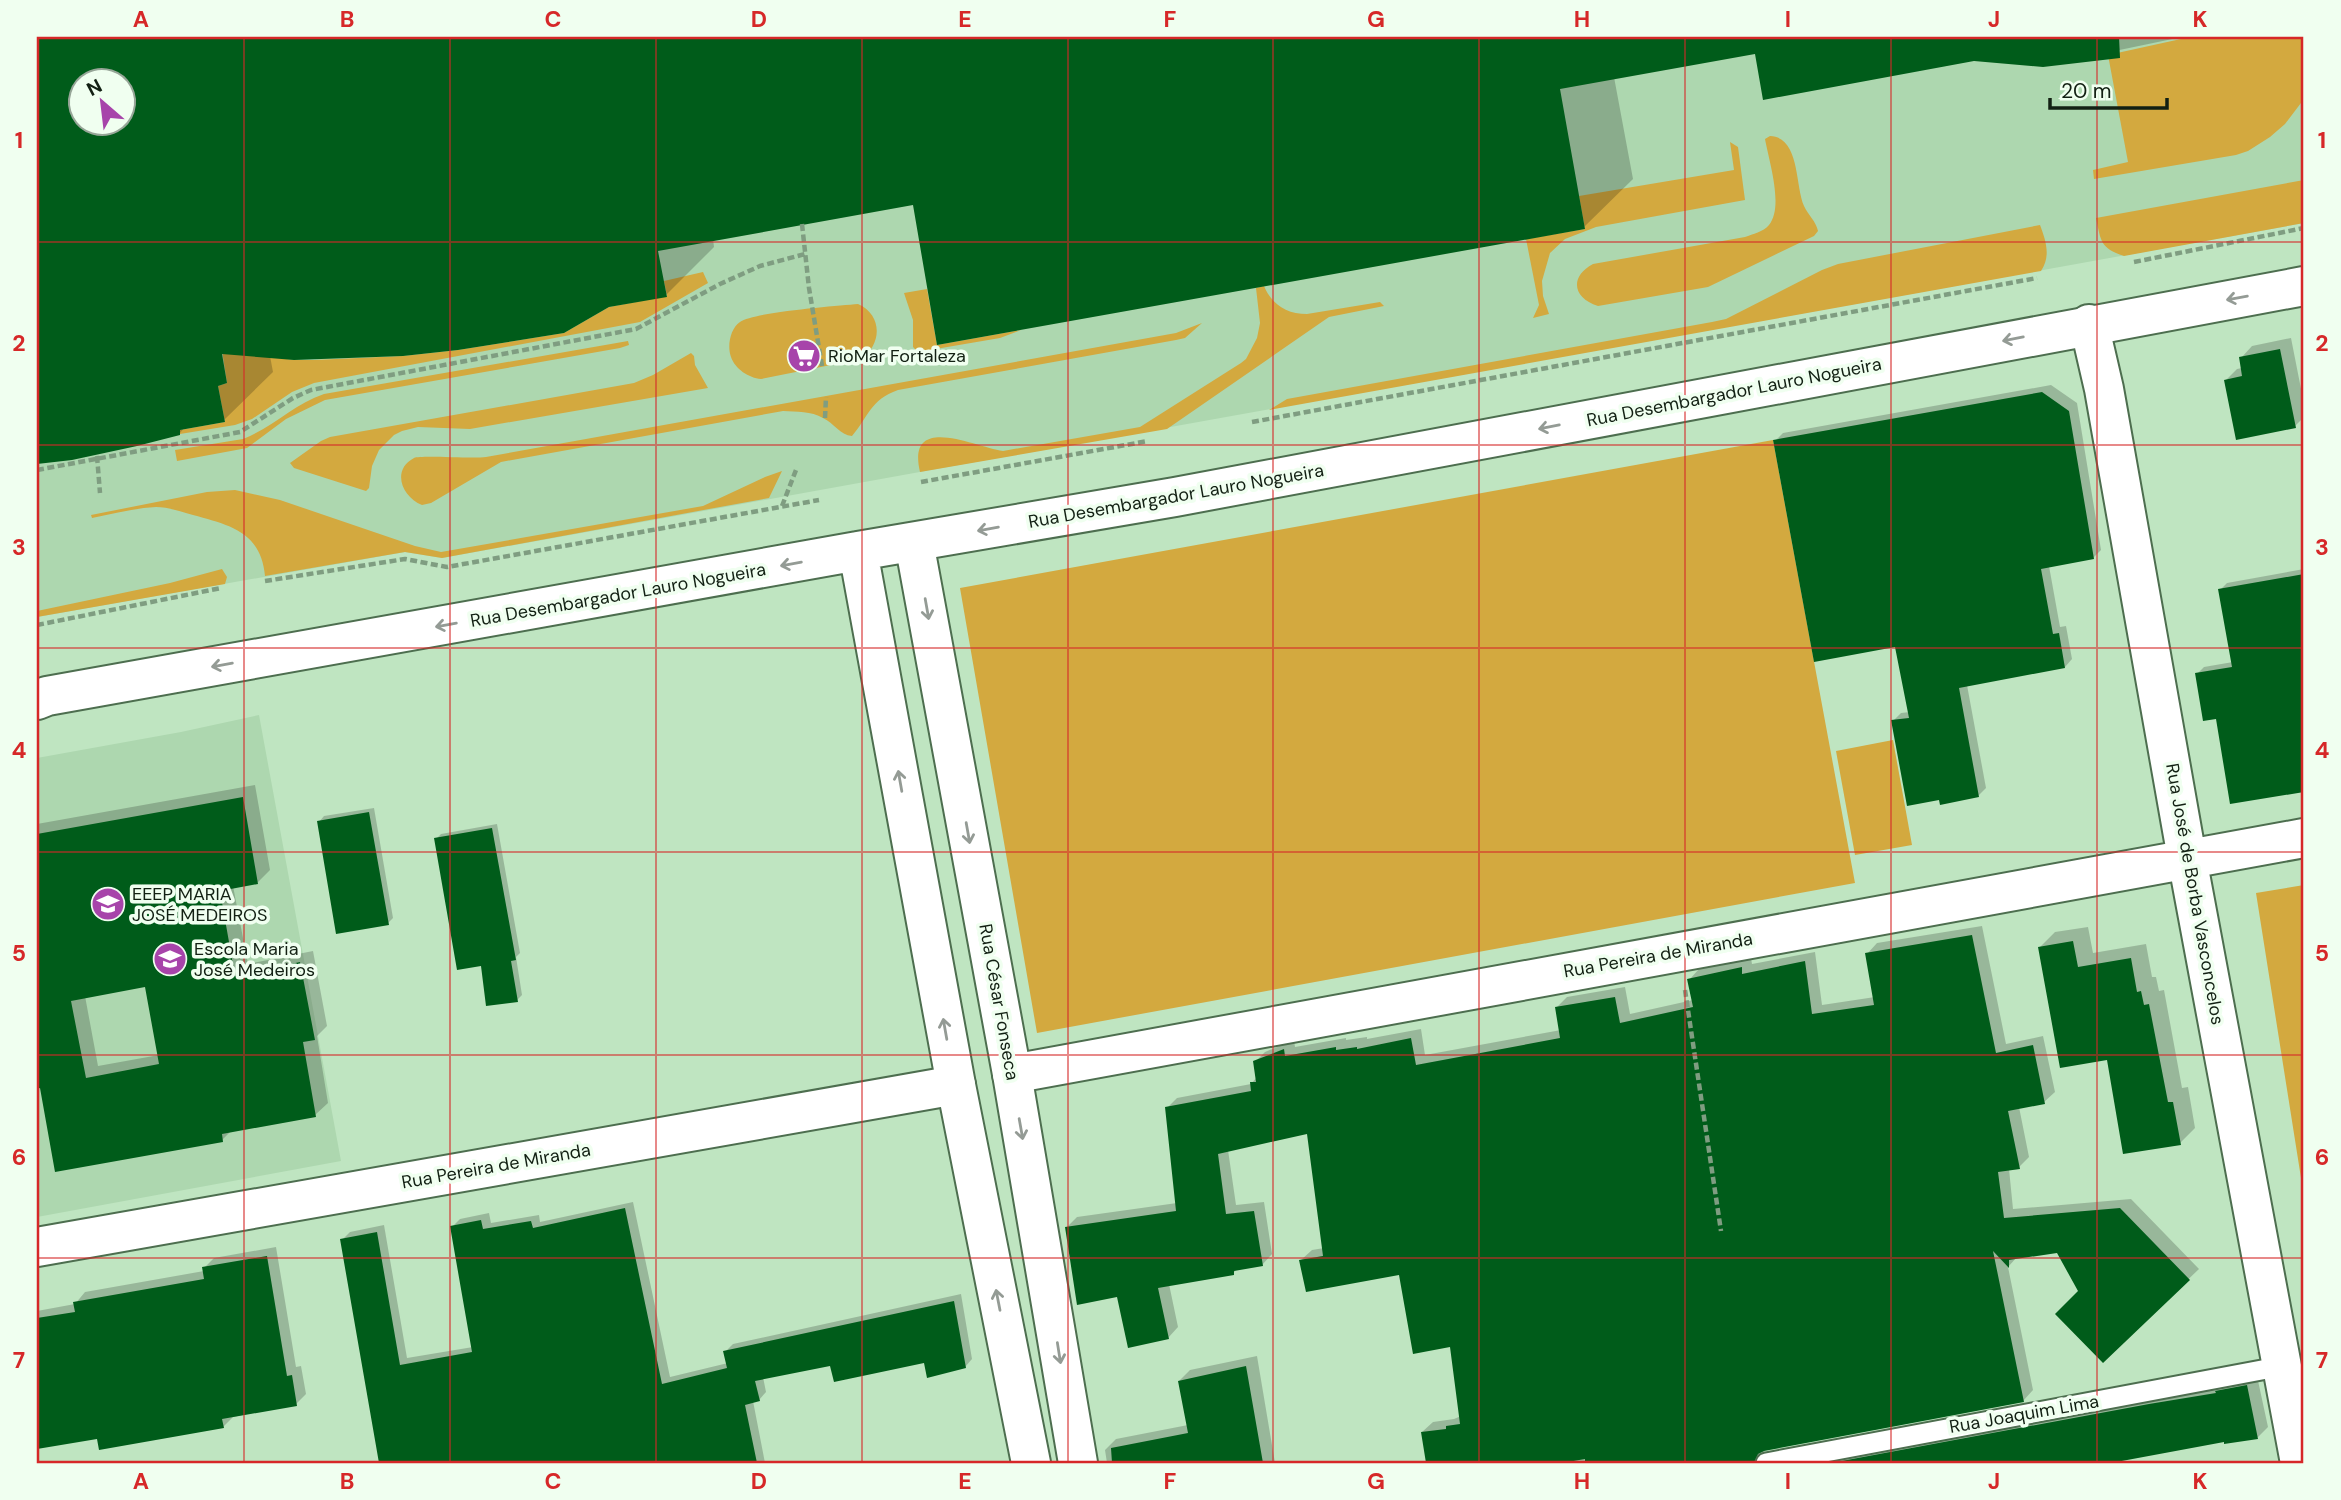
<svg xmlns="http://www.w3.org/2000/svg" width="2341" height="1500" font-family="'DM Sans',sans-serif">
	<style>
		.built { fill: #add7af; fill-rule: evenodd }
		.green { fill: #d3a93f }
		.shadow { fill: #0003; fill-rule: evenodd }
		.building { fill: #005c1a; fill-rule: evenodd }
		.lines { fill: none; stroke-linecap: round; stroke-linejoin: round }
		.lane-casing { stroke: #4d6e4f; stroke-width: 23 }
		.street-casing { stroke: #4d6e4f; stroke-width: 42 }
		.secondary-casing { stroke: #4d6e4f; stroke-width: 42 }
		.path { stroke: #7f9d81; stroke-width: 4.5; stroke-dasharray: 7 3.5; stroke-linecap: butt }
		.lane { stroke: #fff; stroke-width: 19 }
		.street { stroke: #fff; stroke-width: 38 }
		.secondary { stroke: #fff; stroke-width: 38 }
		.oneway { stroke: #949b95 }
		.grid { fill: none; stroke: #d62828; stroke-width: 2; stroke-opacity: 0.55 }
		.labels { text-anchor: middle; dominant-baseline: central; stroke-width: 7; stroke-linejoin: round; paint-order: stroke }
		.poi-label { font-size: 18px; fill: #122013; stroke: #f0fff0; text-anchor: start }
		.street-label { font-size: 18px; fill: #122013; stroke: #f0fff0 }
		.neatline { fill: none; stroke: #d62828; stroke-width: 2.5 }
		.grid-label { font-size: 23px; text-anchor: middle; font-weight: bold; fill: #d62828 }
	</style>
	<rect width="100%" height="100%" fill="#bfe5c1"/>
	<path class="built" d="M37,37H2304V223L442,558L405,552L37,617ZM80,80H122V122H80Z
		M259,715L341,1161L37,1217V758L181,732Z"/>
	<path class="green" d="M2190,37H2304V99L2285,124L2270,137L2248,151L2236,155L2094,179L2093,170L2128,162L2108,55Z
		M1770,136C1800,137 1795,185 1804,206C1808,215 1816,221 1818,231L1814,236L1708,287L1598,306C1573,298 1569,277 1593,264L1745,237C1753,234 1763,232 1769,225C1784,207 1769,161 1765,139Z
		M1730,142L1738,147L1745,200L1596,227L1565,239L1550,253L1542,281L1543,296L1549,314L1533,318L1539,305L1526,239L1585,229L1579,196L1734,170Z
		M2304,180V223L2124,256C2100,248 2101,241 2096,218Z
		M2040,225C2046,241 2051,256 2041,271L1269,410L1287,399L1712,322L1726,319L1822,270L1838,264Z
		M703,272L708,283L640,322L314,383L292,392L252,419L235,425L180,434V430L225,422L218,386L227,383L222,350L294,360H314L403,356L458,350L564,333L609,307L667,296L664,281Z
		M1264,286C1272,305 1287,314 1307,314L1380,302L1384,306L1329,317L1167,429L920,472C906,412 975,447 1003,451L1140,427L1241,363L1246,359L1257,338L1260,323L1256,288Z
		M927,289L937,345L1021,330L1000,338L918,352L913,347V320L904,293Z
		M858,304C883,315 882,345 861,359L761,379C749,378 735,369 731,357C727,346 730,329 740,322C754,312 836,306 858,304Z
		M1202,323L1185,338L1176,340L898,390C870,400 869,416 852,436C840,435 834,423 823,418C811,411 797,412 783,411L501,462L431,503L422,505C402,497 391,470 414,458C422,455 472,459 486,457L1176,333Z
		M628,341L629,345L620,348L325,400L286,419L247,448L177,461L175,450L243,439C272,428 294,404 324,394Z
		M691,353L694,356L695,365L708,388L470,429L418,427L402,431L394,435L379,450L372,466L369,488L366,491L294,468L290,463L321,441L330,437L634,383L653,375Z
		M1773,440L1855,883L1037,1033L960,588Z
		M782,471L769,498L442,558L405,552L265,576C261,532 230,525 193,515C182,512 168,507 156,507C135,508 113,514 92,518L91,515L207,492L235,490L280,500L415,546L441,552L703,506L765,477Z
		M222,569L227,577L225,584L37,617V611L170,583Z
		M1893,740L1912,845L1855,855L1836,751Z
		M2304,885V1197L2256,893Z"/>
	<path class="shadow" d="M37,37H2182L2057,63L1997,55L1756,52L1614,77L1633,179L1584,227L914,202L713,239L714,247L666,295L270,356L273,372L224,420L185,427L180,433L97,453L37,462ZM80,80H122V122H80Z
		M2291,338L2304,404V417L2295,426L2226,380L2237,369L2242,368L2241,358L2252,346Z
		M2051,385L2077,403L2101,550L2093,558L2049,566L2060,627L2066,626L2072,659L2065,667L1967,685L1986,788L1978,796L1893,721L1901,713L1910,712L1897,645L1775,441L1783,433Z
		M2304,569V788L2302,790L2217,717L2197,674L2204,667L2233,662L2220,590L2227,583Z
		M255,785L270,870L258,882L233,886L248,964L313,951L327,1026L317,1036L328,1103L315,1115L231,1131L222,1140L42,1086L37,1087V824ZM146,985L159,1055L98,1066L85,996Z
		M374,808L393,918L388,923L319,822L324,816Z
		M497,824L520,953L516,957L522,995L517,1000L483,964L436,839L441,834Z
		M1982,926L2006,1044L2043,1036L2055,1092L2044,1102L2019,1107L2029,1157L2019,1167L2009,1169L2013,1209L2131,1199L2199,1269L2103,1361L2080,1291L2058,1251L2017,1257L2008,1267L2033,1390L2023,1401L1764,1449L1766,1460L1770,1463H1428L1422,1432L1433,1422L1454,1419L1461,1416L1452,1345L1401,1273L1301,1260L1312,1250L1324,1248L1308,1132L1228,1150L1236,1205L1264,1202L1272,1254L1262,1265L1237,1269L1233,1273L1169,1284L1178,1327L1168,1338L1118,1295L1067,1227L1077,1217L1177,1203L1167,1108L1177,1098L1251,1084L1257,1077L1255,1062L1265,1052L1294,1040L1295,1047L1346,1038V1040L1367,1037V1039L1421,1029L1425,1055L1561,1030L1557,1007L1567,997L1625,987L1630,1014L1693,1000L1689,980L1699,969L1751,958L1752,964L1815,952L1822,1005L1875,997L1867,954L1877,943Z
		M2088,927L2093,953L2146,944L2152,977H2156L2159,991L2164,990L2182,1088L2188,1087L2195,1128L2180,1143L2109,1057L2040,947L2055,932Z
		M633,1202L670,1377L728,1363L725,1352L733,1344L961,1294L972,1359L965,1367L925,1361L831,1364L763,1377L766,1392L759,1400L753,1401L765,1463H381L342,1240L350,1232L384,1225L407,1358L473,1347L452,1227L460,1219L489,1213L491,1223L539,1215L540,1222Z
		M276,1247L296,1367L301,1366L306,1394L296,1404L233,1417L223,1427L98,1437L37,1448V1311L75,1304L85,1292L204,1271V1268L214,1258Z
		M1257,1356L1275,1463H1107L1105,1450L1116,1439L1188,1425L1179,1381L1190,1370Z
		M2257,1376L2268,1427L2258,1437L2226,1440L2101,1463H1792Z"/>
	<path class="building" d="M37,37H2119L2120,58L2043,67L1974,61L1763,100L1755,54L1560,89L1585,229L937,345L913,205L658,251L667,297L609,307L564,333L458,350L403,356L294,360L222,354L227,383L218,386L225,422L180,430V435L137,446L72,460L37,464ZM80,80H122V122H80Z
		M2280,349L2296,428L2236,440L2224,380L2242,376L2239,357Z
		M2042,392L2069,411L2094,559L2041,569L2053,634L2059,633L2065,668L1959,688L1979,797L1940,805L1939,800L1907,806L1891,720L1909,718L1895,647L1814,662L1773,440Z
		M2304,574V792L2230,804L2216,719L2203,721L2195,673L2232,667L2218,589Z
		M243,797L258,884L220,891L235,976L300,962L315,1040L303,1042L316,1117L222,1134L223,1142L55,1172L40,1088L37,1089V834ZM145,987L159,1064L86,1078L71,1001Z
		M369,812L389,925L336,934L317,821Z
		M492,828L516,960L511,961L518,1002L486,1006L481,966L457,970L434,838Z
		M1972,935L1996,1053L2033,1045L2045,1104L2008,1111L2020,1169L1998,1172L2004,1218L2120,1208L2190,1280L2103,1363L2055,1314L2078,1291L2057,1253L2009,1260V1268L1993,1251L2024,1402L1764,1451L1758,1454L1754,1463H1585V1459L1562,1463H1426L1421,1432L1446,1429V1426L1460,1424L1450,1347L1413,1354L1399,1275L1306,1292L1299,1260L1323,1256L1307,1134L1218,1154L1226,1214L1254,1211L1263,1266L1234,1271V1275L1158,1288L1169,1339L1128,1348L1117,1297L1077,1305L1065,1227L1176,1211L1165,1107L1251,1091L1250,1082H1256L1253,1061L1284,1049L1285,1056L1336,1047V1050L1357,1047V1049L1411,1038L1416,1065L1560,1038L1555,1007L1615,997L1620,1023L1693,1007L1687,979L1742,967V974L1805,961L1812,1014L1874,1005L1865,953Z
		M2073,941L2078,967L2131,958L2137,992L2141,991L2144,1005L2149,1004L2168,1102H2173L2181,1145L2123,1154L2107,1060L2060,1068L2038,947Z
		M625,1208L662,1384L727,1368L723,1351L954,1301L966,1368L927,1378L924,1363L834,1382L830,1366L755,1381L760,1401L745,1405L757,1463H379L340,1239L377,1232L400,1365L472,1352L450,1226L481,1220L483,1229L531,1221L533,1228Z
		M267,1256L287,1376L292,1375L297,1406L222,1419L224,1428L99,1450L97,1439L37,1449V1318L75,1312L73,1302L204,1279L202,1267Z
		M1246,1366L1263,1463H1112L1111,1448L1188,1433L1178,1381Z
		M2247,1385L2258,1439L2224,1444V1442L2111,1463H1831L2149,1404L2216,1393L2215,1391Z"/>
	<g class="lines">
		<defs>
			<path id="lane" d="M1766,1463L2283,1366"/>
			<path id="street" d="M2089,324L2104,389L2187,858L2300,1463
				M1012,1074L2304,838
				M37,1247L956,1085"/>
			<path id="secondary" d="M914,542L1012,1074L1078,1463
				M858,551L956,1085L1031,1463
				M37,700L47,696L858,551L1175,497L2304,286"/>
		</defs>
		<use href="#lane" class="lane-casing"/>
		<use href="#street" class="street-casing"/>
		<use href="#secondary" class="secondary-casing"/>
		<path class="path" d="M802,224L809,288L822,366
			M2134,262L2304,228
			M825,418L826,397
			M1252,422L2037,278
			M97,456L100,493
			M37,470L240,432L293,398L311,390L636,329L720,284L760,266L805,254
			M921,482L1148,441
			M782,506L796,470
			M265,581L405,559L447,567L819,500
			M37,625L221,588
			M1685,990L1721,1231"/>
		<use href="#lane" class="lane"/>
		<use href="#street" class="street"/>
		<use href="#secondary" class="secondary"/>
	</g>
	<defs><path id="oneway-shaft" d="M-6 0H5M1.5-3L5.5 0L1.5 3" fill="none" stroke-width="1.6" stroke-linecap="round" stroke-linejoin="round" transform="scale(1.75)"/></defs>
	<g class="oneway">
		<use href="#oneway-shaft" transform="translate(2237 298) rotate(170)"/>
		<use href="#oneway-shaft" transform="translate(2013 339) rotate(169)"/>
		<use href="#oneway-shaft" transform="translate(1549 427) rotate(169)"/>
		<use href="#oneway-shaft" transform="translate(988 529) rotate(170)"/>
		<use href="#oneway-shaft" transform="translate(791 564) rotate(170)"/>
		<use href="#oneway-shaft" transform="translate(927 609) rotate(80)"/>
		<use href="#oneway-shaft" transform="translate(446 625) rotate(170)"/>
		<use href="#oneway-shaft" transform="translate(222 665) rotate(170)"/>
		<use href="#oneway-shaft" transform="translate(900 781) rotate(-100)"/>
		<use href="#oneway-shaft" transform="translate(968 833) rotate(80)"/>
		<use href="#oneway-shaft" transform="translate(945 1029) rotate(-100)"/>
		<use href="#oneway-shaft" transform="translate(1021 1129) rotate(80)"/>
		<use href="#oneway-shaft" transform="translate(998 1300) rotate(-101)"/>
		<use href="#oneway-shaft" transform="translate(1059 1353) rotate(81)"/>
	</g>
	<path class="grid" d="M244,37V1463M450,37V1463M656,37V1463M862,37V1463M1068,37V1463M1273,37V1463M1479,37V1463M1685,37V1463M1891,37V1463M2097,37V1463M37,242H2304M37,445H2304M37,648H2304M37,852H2304M37,1055H2304M37,1258H2304"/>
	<defs>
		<symbol id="supermarket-disc" viewBox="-11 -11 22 22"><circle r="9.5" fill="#a744aa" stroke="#f0fff0"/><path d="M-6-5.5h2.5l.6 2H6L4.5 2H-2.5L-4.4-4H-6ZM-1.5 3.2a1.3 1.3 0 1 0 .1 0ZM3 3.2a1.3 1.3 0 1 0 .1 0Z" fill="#fff"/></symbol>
		<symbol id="school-disc" viewBox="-11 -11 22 22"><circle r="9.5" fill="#a744aa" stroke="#f0fff0"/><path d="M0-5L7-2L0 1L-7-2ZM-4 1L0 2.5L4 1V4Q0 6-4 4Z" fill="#fff"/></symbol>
	</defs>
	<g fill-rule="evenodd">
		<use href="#supermarket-disc" x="785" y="337" width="38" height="38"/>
		<use href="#school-disc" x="89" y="885" width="38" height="38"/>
		<use href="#school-disc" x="151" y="940" width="38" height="38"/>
	</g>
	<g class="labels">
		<g class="poi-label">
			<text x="828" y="356">RioMar Fortaleza</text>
			<text x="132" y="894">EEEP MARIA<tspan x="132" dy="21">JOSÉ MEDEIROS</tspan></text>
			<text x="194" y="949">Escola Maria<tspan x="194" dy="21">José Medeiros</tspan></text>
		</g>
		<g class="street-label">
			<text transform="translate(1734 392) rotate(-11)">Rua Desembargador Lauro Nogueira</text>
			<text transform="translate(1176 496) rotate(-10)">Rua Desembargador Lauro Nogueira</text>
			<text transform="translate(618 595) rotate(-10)">Rua Desembargador Lauro Nogueira</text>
			<text transform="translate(2195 894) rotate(80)">Rua José de Borba Vasconcelos</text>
			<text transform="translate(1658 955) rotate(-10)">Rua Pereira de Miranda</text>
			<text transform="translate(999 1002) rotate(80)">Rua César Fonseca</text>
			<text transform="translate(496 1166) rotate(-10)">Rua Pereira de Miranda</text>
			<text transform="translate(2024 1414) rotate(-10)">Rua Joaquim Lima</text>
		</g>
	</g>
	<rect width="2341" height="1500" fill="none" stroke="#f0fff0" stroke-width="77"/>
	<g transform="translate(102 102) rotate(332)"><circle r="33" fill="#f0fff0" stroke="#97a698" stroke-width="2"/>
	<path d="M0-5L12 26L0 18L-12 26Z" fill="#a744aa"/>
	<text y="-10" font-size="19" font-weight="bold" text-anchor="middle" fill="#122013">N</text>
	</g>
	<path d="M2050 98v10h117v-10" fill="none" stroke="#122013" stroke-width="3.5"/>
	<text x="2061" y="98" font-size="21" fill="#122013" stroke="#f0fff0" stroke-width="5" paint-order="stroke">20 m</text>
	<rect x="38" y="38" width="2264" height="1424" class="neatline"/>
	<g class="grid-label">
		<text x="141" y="27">A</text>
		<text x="347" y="27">B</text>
		<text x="553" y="27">C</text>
		<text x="759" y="27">D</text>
		<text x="965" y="27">E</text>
		<text x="1170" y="27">F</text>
		<text x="1376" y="27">G</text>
		<text x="1582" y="27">H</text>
		<text x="1788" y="27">I</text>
		<text x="1994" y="27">J</text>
		<text x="2200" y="27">K</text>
		<text x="19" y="148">1</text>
		<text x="2322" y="148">1</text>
		<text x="19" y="351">2</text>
		<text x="2322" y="351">2</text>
		<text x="19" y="555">3</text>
		<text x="2322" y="555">3</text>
		<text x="19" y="758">4</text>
		<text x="2322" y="758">4</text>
		<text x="19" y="961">5</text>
		<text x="2322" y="961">5</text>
		<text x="19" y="1165">6</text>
		<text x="2322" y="1165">6</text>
		<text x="19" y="1368">7</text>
		<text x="2322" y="1368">7</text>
		<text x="141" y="1489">A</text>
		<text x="347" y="1489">B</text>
		<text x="553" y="1489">C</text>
		<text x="759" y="1489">D</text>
		<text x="965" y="1489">E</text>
		<text x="1170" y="1489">F</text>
		<text x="1376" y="1489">G</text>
		<text x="1582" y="1489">H</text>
		<text x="1788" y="1489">I</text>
		<text x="1994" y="1489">J</text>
		<text x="2200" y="1489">K</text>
	</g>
</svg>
